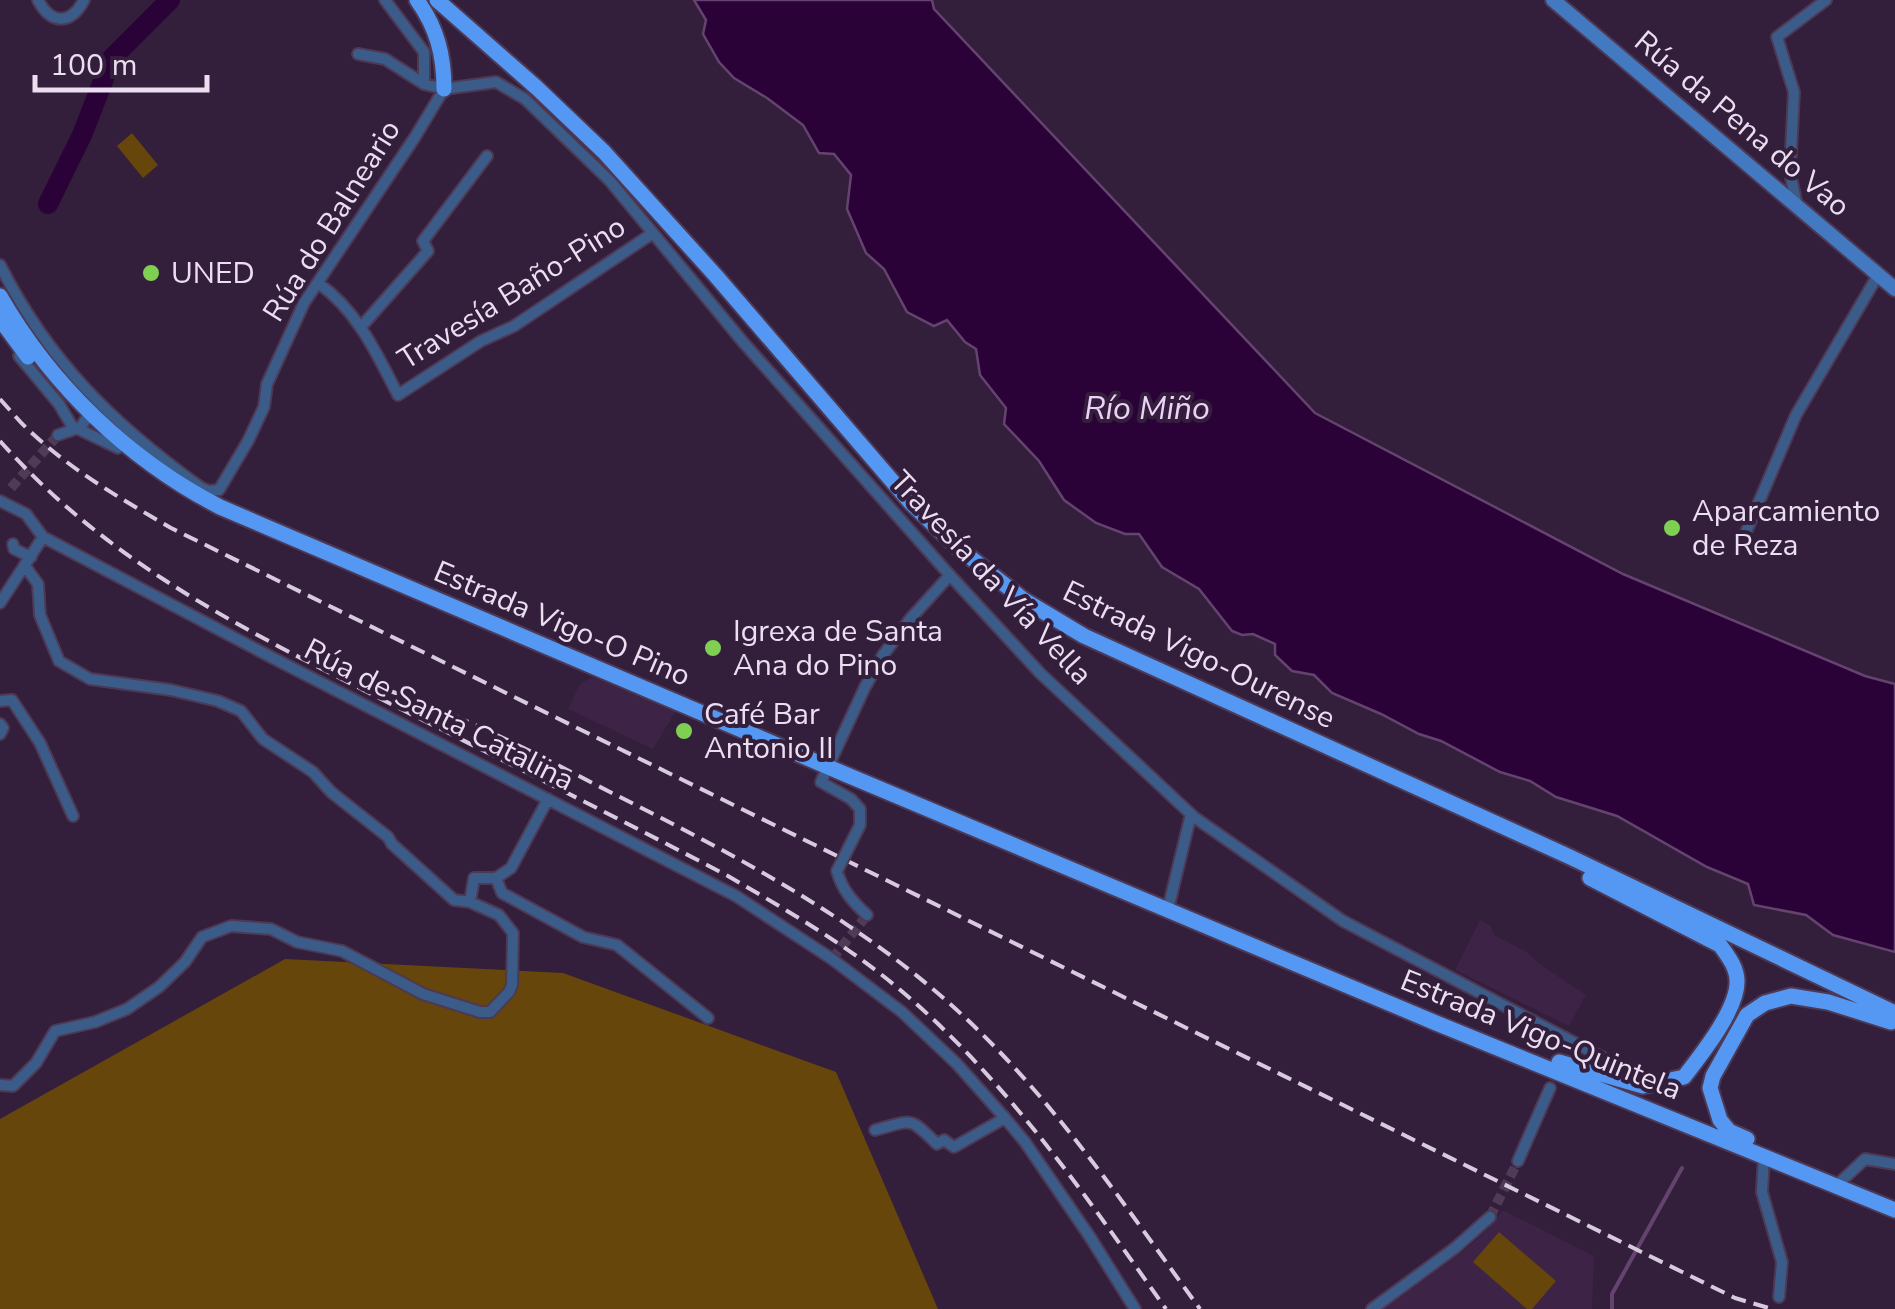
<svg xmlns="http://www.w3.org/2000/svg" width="1895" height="1309" font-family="'Nunito Sans',sans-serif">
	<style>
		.built { fill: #3d2346 }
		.green { fill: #66460a }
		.water { fill: #2a0237; stroke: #64446f; stroke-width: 2.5 }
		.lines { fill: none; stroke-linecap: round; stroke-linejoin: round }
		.stream { stroke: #64446f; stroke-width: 4 }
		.river { stroke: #2a0237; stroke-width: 20 }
		.minor-tunnel { stroke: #4f3b56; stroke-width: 10; stroke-dasharray: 10 5; stroke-linecap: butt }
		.minor-casing { stroke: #4d3954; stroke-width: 14 }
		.secondary-casing { stroke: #4d3954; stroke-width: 18 }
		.trunk-casing { stroke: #4d3954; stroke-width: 19 }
		.minor { stroke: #3b5c89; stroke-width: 10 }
		.secondary { stroke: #4379c0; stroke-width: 14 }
		.trunk { stroke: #5498f4; stroke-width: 15 }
		.rail { stroke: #d8cade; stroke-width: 4; stroke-dasharray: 15 8; stroke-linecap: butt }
		.minor-bridge-casing { stroke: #4d3954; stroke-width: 14; stroke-linecap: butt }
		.minor-bridge { stroke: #3b5c89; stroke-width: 10 }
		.poi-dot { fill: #7fd052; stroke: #331e3b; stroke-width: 4 }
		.labels { text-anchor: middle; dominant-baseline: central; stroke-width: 8; stroke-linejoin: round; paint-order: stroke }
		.street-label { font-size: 30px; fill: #ebdef1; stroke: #331e3b }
		.poi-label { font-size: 30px; fill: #ebdef1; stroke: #331e3b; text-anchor: start }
		.water-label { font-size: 32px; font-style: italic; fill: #eed1f9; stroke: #331e3b }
	</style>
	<rect width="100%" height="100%" fill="#331e3b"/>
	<path class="built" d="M592,677L676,711L653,749L568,709L580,684Z
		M1480,920L1491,926L1494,935L1527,952L1538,963L1586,995L1569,1026L1455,970Z
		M1503,1210L1594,1256L1592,1309H1383L1464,1251L1488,1229Z"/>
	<path class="green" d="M132,133L158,165L143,178L117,146Z
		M285,959L563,973L836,1072L938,1309H0V1119Z
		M1499,1232L1556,1281L1532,1309H1527L1473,1262Z"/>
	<path class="water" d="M694,0H932L934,9L1315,413L1623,574L1865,676L1895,684V952L1833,935L1806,915L1754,905L1748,884L1707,867L1617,816L1556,797L1530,781L1500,772L1441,741L1419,734L1381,714L1332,693L1314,675L1292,671L1275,655V644L1253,634L1242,635L1232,631L1199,589L1162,567L1139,534H1125L1096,523L1064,500L1039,461L1004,424L1006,408L980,375L976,349L965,342L947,320L934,326L907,312L884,269L866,253L847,209L851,175L834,154L819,153L803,125L767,98L734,78L719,62L703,34L706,20Z"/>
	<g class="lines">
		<path class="stream" d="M1612,1309V1294L1682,1168"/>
		<path class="river" d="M48,204L82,135L112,58L170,0"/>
		<path class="minor-tunnel" d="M11,488L58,435
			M832,959L867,915
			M1490,1217L1518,1161"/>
		<defs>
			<path id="minor" d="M38,0C51,25 71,25 84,0
				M385,0L424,52V84
				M358,54L385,59L424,84L444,89L496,82L525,99L610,181L743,342L947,572L1040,673L1194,817L1343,921L1653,1084
				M1797,206L1790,172L1794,92L1777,37L1826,0
				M0,265C49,362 113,424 200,487L208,491L219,490L248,441L264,407L267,384L304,303L415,137L444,89
				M318,283C357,310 377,354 398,395L481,341L514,326L653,233
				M361,327L428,251L423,241L487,156
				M19,356L59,404L72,426L118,448
				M58,435L81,427L91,411
				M0,501L26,514L43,537L271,657L736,896L832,959L902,1012L957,1064L1005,1118L1025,1142L1090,1237L1135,1309
				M1744,537L1796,415L1878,275
				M13,544L14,549L31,557
				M0,603L43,537
				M0,701L12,700L40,743L73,816
				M0,724L3,728L0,734
				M849,847L860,825V809L851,799L821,782L865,687L883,655L911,618L950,575
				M837,871C842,890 853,902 867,915
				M496,878L502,893L583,937L617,945L708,1018
				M470,902L474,878H496L511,868L548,799
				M1168,909L1191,814
				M0,1085L13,1086L36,1063L55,1031L95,1022L127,1009L159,987L185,962L202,937L231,926L271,929L297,942L342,951L423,994L480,1012H490L509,992L512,985L513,933L499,915L470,902L454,900L392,844L388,837L331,792L313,772L263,739L241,711L218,701L171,690L90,679L59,661L40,615L38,584L25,566
				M875,1130C914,1120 908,1116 937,1144L944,1140L954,1147L1005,1118
				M1764,1156L1762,1192L1782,1262L1779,1297
				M1518,1161L1550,1088
				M1836,1186L1865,1159L1895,1164
				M1372,1309L1455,1248L1490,1217"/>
			<path id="secondary" d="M1553,0L1895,289"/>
			<path id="trunk" d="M417,0C437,28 444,55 444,89
				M437,0L537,88L604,152L716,276L911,503L956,546L1024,600L1084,636L1570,857L1895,1013
				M0,296C51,385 129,460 220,507L840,772L1436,1023L1895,1210
				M0,319L28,357
				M1559,1062L1643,1086L1684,1077C1701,1055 1738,1009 1737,981C1737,967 1727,955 1720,945L1590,878
				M1747,1139L1729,1131L1720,1120L1710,1088L1713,1076L1747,1015L1765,1003L1791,996L1828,1002L1891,1022"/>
		</defs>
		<use href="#minor" class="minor-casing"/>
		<use href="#secondary" class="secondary-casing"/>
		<use href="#trunk" class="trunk-casing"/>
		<use href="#minor" class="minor"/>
		<use href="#secondary" class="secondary"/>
		<use href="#trunk" class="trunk"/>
		<path class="rail" d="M0,399C11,411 21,424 33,434C74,472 123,500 171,528L1735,1298L1772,1309
			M0,441C109,564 245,630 389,703C502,760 616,817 728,876C783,908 838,940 887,979C1000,1070 1083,1192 1166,1309
			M390,691C467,717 538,755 610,792C741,858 872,926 978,1030C1063,1113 1130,1213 1200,1309"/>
		<defs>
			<path id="minor-bridge" d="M837,871L849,847"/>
		</defs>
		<use href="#minor-bridge" class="minor-bridge-casing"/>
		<use href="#minor-bridge" class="minor-bridge"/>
	</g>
	<g class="poi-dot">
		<circle cx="151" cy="273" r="10"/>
		<circle cx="1672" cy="528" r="10"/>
		<circle cx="713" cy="648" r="10"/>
		<circle cx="684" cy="731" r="10"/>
	</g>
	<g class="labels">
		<g class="street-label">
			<text transform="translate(1742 124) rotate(40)">Rúa da Pena do Vao</text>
			<text transform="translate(332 221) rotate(-58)">Rúa do Balneario</text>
			<text transform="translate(512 293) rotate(-32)">Travesía Baño-Pino</text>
			<text transform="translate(991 578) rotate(47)">Travesía da Vía Vella</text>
			<text transform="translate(562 624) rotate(23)">Estrada Vigo-O Pino</text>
			<text transform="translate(1199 655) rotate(26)">Estrada Vigo-Ourense</text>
			<text transform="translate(439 715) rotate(27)">Rúa de Santa Catalina</text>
			<text transform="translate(1541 1035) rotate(22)">Estrada Vigo-Quintela</text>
		</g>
		<g class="poi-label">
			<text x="171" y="273">UNED</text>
			<text x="1692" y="511">Aparcamiento<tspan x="1692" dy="34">de Reza</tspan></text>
			<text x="733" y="631">Igrexa de Santa<tspan x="733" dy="34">Ana do Pino</tspan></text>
			<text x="704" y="714">Café Bar<tspan x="704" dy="34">Antonio II</tspan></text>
		</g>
		<g class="water-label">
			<text x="1147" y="408">Río Miño</text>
		</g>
	</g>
	<path d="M35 75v15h172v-15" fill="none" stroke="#ebdef1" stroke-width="5"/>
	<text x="50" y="75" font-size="30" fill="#ebdef1" stroke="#331e3b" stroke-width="8" paint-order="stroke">100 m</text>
</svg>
